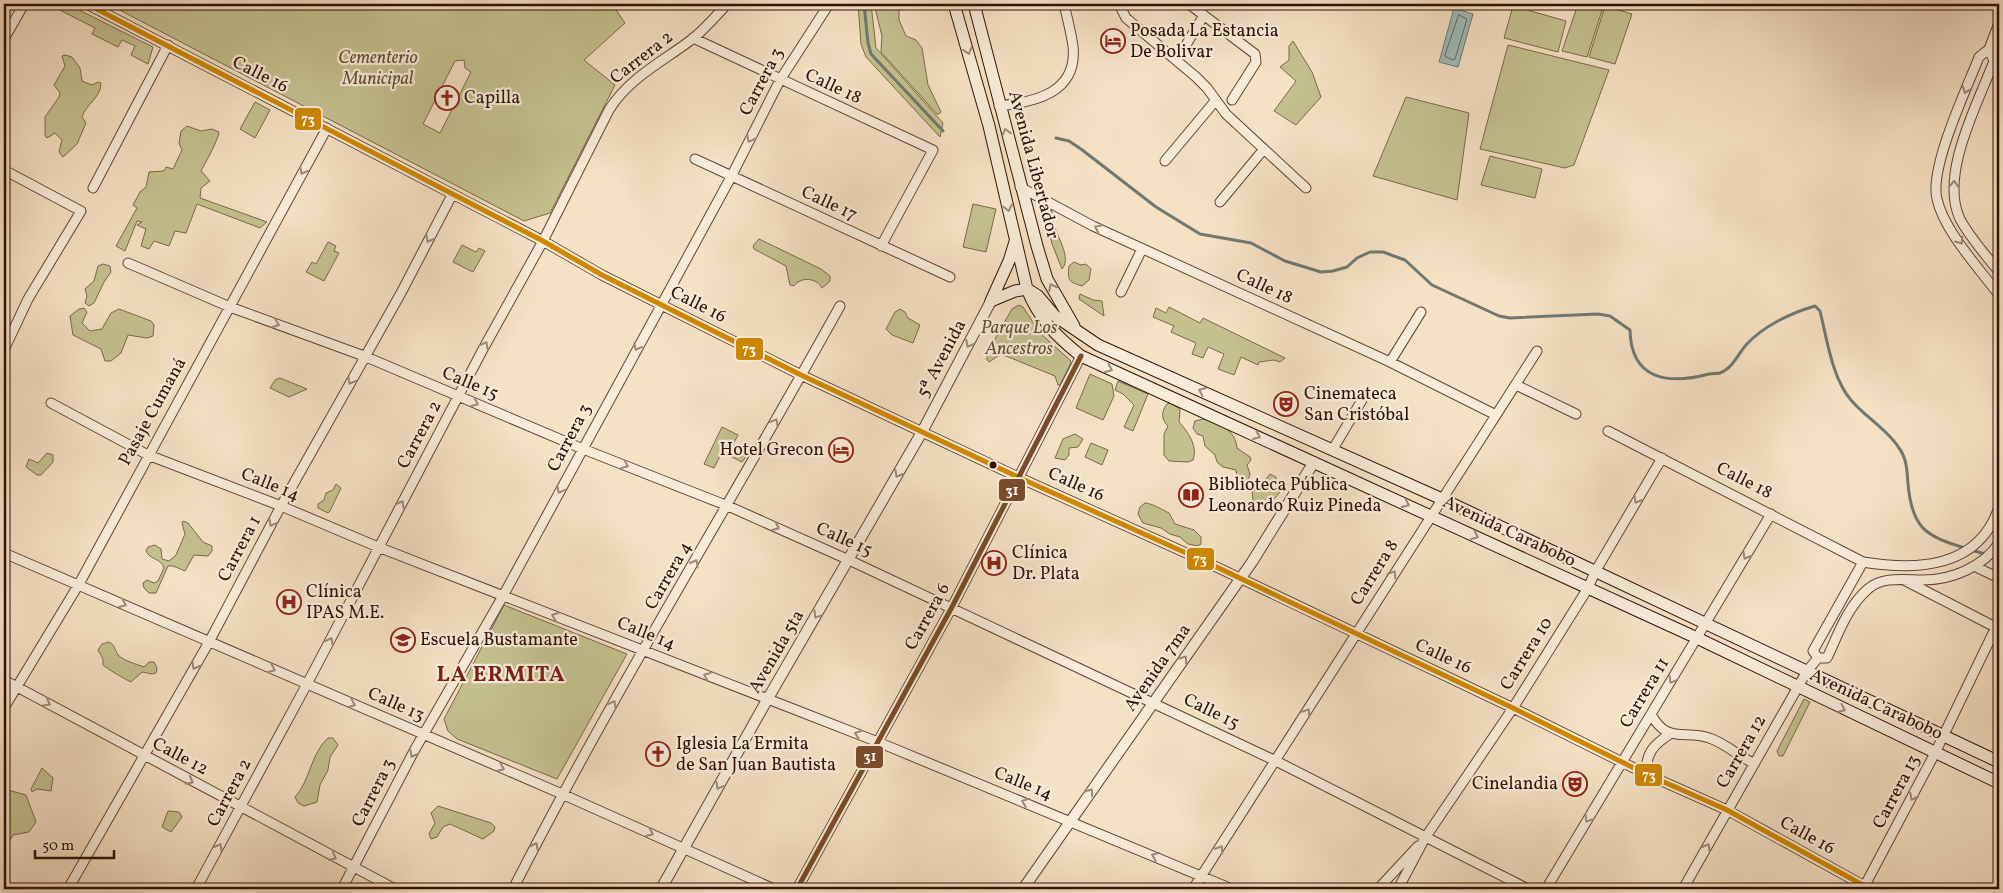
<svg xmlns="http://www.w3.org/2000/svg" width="2003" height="893" font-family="Vollkorn,serif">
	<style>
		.green { fill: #c4c18f; stroke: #7a694a; fill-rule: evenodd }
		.water { fill: #9dbcb9; stroke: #717871 }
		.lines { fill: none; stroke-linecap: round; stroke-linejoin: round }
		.shore { stroke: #666660; stroke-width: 1 }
		.stream { stroke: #717871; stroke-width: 3 }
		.minor-casing { stroke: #614536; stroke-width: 11 }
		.tertiary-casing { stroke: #614536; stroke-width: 12 }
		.secondary-casing { stroke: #301106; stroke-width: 13 }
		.minor { stroke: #f8ecd9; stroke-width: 9 }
		.tertiary { stroke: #f8ecd9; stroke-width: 10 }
		.secondary { stroke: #f8ecd9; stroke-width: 11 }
		.bus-1-casing { stroke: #f8ecd9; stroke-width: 9 }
		.bus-2-casing { stroke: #f8ecd9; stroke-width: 9 }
		.bus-1 { stroke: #cf8801; stroke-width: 5 }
		.bus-2 { stroke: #7a4b2a; stroke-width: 5 }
		.oneway { stroke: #9e897a }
		.bus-dot { fill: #301106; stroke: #f8ecd9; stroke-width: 2 }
		.labels { text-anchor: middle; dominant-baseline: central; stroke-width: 4.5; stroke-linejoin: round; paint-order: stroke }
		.poi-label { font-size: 18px; fill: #301106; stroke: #f8ecd9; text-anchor: start }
		.park-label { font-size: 18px; font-style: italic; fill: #644f36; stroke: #f8ecd9 }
		.street-label { font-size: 18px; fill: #301106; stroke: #f8ecd9 }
		.district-label { font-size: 22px; font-weight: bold; letter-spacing: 1px; fill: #7a1f14; stroke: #f8ecd9 }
		.line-badge { stroke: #f8ecd9; stroke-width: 2 }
		.badge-label { font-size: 14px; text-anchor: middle; font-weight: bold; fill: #fff }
	</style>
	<rect width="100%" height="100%" fill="#f5e1c4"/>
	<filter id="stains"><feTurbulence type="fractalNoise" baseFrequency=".004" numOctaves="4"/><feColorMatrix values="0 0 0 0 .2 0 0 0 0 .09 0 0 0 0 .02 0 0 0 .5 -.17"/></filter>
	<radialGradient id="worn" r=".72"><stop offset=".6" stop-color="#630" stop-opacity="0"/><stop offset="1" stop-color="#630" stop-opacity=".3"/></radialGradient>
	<path class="green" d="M48,4H67L153,47L148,64L131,55L135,46L122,40L118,47L92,34L95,28Z
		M108,4H612L625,23L584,60L615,85L550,213L524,221ZM464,60L465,68L471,72L440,133L423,124L455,61Z
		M858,4H871L876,48L943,123L940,137L866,57L861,44Z
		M874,4H899V20L906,36L916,40L922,48L928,85L941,112L939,114H937L881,52L882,36Z
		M1578,4H1604L1587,57L1562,51Z
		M1513,6L1566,21L1558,52L1504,38Z
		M1605,6L1632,14L1615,64L1589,57Z
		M1293,41L1312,72L1321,97L1296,125L1274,111L1296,81L1280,67L1289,60V46Z
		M1508,45L1609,70L1574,165L1565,168L1480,149Z
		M65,55L72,57L80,68L82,81L92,85L98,82L101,83C101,98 86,104 82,117L86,123L77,144L63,157L59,152L62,140L55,133L47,138L45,136V117L59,97L60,93L54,85L65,66L62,56Z
		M1406,97L1469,113L1457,200L1373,176Z
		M255,102L270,110L255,138L240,129Z
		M187,126L201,131L212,129L219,132C219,138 205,164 201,171L210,181L201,188L200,198L267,222L260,228L197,204L186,233L175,231L169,246L154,241L149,249L141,246L146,229L137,225L142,222L137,221L125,251L116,246L137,208L133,205L140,192L146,187L149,172L164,171L166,167L173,169L182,150L179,143L181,131Z
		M1490,156L1542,169L1535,198L1481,185Z
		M973,204L996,209L986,252L963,247Z
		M1043,205L1052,211C1050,230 1074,255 1062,269L1052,244Z
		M759,239L821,269L830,276V281L822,288C817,278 801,276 794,286L790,285L786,266L754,249L753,246Z
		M328,242L336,246L334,251L339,253L324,281L306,272L312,262L316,264Z
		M462,245L476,252L479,248L485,251L473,272L453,262Z
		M1074,262L1081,265L1086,264L1091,269L1089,280L1082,286C1070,282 1067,282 1069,266Z
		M103,264L110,266L111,272L104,282L94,303L89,306L85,303L87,296L85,289L94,281L98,266Z
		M1080,294L1093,300L1102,301L1104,316L1079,299Z
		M1019,305L1023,307L1041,334L1070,360L1071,363L1060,385H1058L1055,376L1001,354L989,362L987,360V353L1012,309Z
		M1169,307L1200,323L1203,318L1285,358L1280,362L1274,360L1259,362L1258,365L1241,357L1234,375L1218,369L1224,354L1208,347L1203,358L1192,354L1196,343L1171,332L1174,326L1153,317L1156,308L1166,313Z
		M84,308L87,312L82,323L90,331L102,329L111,313L119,309L151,321L154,325L153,336L147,338L128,335L121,353L111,361H105L101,349L73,335L70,316L79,309Z
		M900,309L905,312L908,318L920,325L913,343L892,335L886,329L895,312Z
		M1090,374L1112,384L1114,396L1103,420L1076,408Z
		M280,378L307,389L289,397L270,388L275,380Z
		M1118,381L1148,394L1133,431L1124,427L1134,405L1123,394L1115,390Z
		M1170,403L1180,409L1179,422C1188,432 1198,446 1193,460L1188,462L1169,461L1164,455V434L1168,426C1161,419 1161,412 1167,404Z
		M1204,419C1219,422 1236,431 1237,448L1250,457L1251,460L1247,465L1250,474L1248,481L1242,482L1237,477L1236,470L1223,467L1217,462L1215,455L1205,446L1203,436L1197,434L1193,428L1195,421Z
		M722,427L738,435L731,448L747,455L742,462L722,452L714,468L704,464Z
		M1075,434L1083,439L1078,447L1069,448V455L1065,460L1055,458L1063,439Z
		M1091,443L1108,450L1102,465L1085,457Z
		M47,453L53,455V462L41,475H37L26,467L29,459L38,463Z
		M1270,474L1276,477V484L1279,486L1280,492L1271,503L1258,504L1253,500L1252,491L1268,485L1266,479Z
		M336,484L341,488L330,511L328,513L318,508V504L324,500L326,493L333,490Z
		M1145,503C1151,503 1163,510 1169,513L1175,524L1194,530L1201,537V544L1198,546L1188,544L1180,537L1170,534L1161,528L1143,523L1138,514L1140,507Z
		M183,521L188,523L203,542L212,546V551L208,556L194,555L185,571L173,566H168L156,593H149L144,588L143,583L147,580L154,583L158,581L164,568C161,558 150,560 146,551L148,547L155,545L161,549L162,559L169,561L176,555L185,534L182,523Z
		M504,605L627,654L557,779L457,739L448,731L444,719Z
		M109,642C116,646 114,649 118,655C124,661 136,664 144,667L149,662H154L157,668L156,673L152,674L142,672L131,682C128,681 104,667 103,665V659L98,650L102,644Z
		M1804,699L1810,702L1783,756H1779L1777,751Z
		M328,738H333L338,745L330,757L328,770L320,785L317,802L304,806L298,803L295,797C310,781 311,753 328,738Z
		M42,768L53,778L51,791L37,789L32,792L31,789Z
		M8,790L26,795L36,822L29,832L13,835L4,850V791Z
		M438,806L491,823L495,827L494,831L483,839L450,824L443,827L437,837L431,839L429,834L435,823L431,813Z
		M168,811L179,812L182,817L171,832L162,827Z"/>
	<path class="water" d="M1454,8L1473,14L1458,67L1439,62Z"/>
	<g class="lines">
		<path class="shore" d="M1459,15L1467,19L1455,59L1452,60L1445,56Z"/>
		<path class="stream" d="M864,4L868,43L871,54L943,131
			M1056,138L1069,141L1081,149L1156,207L1200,234L1251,243L1285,261L1321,272L1333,271L1347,267L1357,258L1370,252H1383L1405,260L1432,285L1499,316L1510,318L1598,314L1610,316L1630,330C1631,380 1668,385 1709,374C1712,373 1717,374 1720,373C1733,368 1738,354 1746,345C1763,326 1791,313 1815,306L1820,311C1827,339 1832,378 1851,400C1865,417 1887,429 1899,448C1907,459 1907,471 1908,484C1912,529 1926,536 1965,548
			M1971,550L1999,558"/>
		<defs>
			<path id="minor" d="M87,4L543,241L602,275L801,375L1020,478L1206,562L1513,708L1646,774L1727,810L1870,889
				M1119,4L1126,18L1196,77L1207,88L1226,114L1306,188
				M1189,4L1255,54L1256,62L1232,100
				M1999,23L1989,49L1979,57C1967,88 1929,168 1937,199C1944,231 1979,268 1999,295
				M693,38L933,150L881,246
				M4,39L24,4
				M1989,49L1994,61C1978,103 1939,175 1960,219C1970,238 1986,255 1999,272
				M1183,50L1204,15
				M999,106C1035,102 1078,93 1073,46C1071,32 1067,17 1064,4
				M695,159L950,277
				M1165,161L1216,100
				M4,170L81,211L28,299L4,350
				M1020,187L1093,226L1390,362L1496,415
				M93,188L168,45
				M1220,202L1264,149
				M128,263L230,307L364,356L583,449L728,506L849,560L1276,761L1528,889
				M1121,292L1142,249
				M1390,362L1421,312
				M1516,385L1576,414
				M51,403L148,455L281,506L378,547L878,742L1232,889
				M1608,431L1863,562C1918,571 1979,568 1999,507
				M1333,449L1362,400
				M4,553L562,794L774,889
				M1976,567L1999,578
				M1904,580L1999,629
				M1818,658L1813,651L1863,562
				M4,680L395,889
				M4,708L79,584L327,128
				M1651,714C1668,746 1686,728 1712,739C1727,745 1739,756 1753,763
				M1646,774C1646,753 1653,745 1670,734
				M68,889L209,642L281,506L401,293L452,195
				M196,889L307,684L482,351L543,241L609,110C629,78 662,62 691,40C704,30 716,16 727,4
				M342,889L414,751L503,596L731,177L780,80L829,4
				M513,889C614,691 732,501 840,306
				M797,889L952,607L1081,356
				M1193,889L1537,351
				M1378,889L1418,846
				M1398,889L1425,838L1513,708L1588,588L1595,572L1662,458
				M1546,889L1771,514
				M1683,889L1807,671L1818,658H1827C1838,635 1847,607 1868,589C1882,576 1905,580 1923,580C1952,580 1983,567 1999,543
				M1863,889L1935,753L1996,627"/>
			<path id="tertiary" d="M661,889L767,700L922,432L991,301
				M1023,889L1252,562L1314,462"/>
			<path id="secondary" d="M954,4L989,126L1027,289C1039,319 1056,336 1081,356L1697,638L1999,783
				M974,4L1037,246L1047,279L1074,326
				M991,301L1015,291L1027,289L1038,296L1055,316L1098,345L1442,499L1999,762
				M991,301L1009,261L1015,242"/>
		</defs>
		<use href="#minor" class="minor-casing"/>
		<use href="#tertiary" class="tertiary-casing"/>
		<use href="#secondary" class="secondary-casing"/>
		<use href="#minor" class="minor"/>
		<use href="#tertiary" class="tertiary"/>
		<use href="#secondary" class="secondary"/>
		<defs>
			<path id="bus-1" d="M87,4L543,241L602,275L801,375L1020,478L1206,562L1513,708L1646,774L1727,810L1870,889"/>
			<path id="bus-2" d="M797,889L952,607L1081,356"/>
		</defs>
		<use href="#bus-1" class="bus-1-casing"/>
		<use href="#bus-2" class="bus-2-casing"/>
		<use href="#bus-1" class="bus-1"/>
		<use href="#bus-2" class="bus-2"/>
	</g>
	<defs><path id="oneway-chevron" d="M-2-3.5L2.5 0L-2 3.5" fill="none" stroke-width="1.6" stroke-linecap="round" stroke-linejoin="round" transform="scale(1.25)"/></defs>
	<g class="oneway">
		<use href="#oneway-chevron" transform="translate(968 51) rotate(73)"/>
		<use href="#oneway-chevron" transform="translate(1966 90) rotate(110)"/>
		<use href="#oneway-chevron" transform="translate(1006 132) rotate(-105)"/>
		<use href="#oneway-chevron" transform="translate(750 139) rotate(117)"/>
		<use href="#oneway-chevron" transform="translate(303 171) rotate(118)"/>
		<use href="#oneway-chevron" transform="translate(1954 184) rotate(-88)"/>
		<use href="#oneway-chevron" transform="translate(1008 208) rotate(78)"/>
		<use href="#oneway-chevron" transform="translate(1098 228) rotate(-154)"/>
		<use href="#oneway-chevron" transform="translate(429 239) rotate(118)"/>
		<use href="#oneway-chevron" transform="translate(1960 241) rotate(55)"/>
		<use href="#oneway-chevron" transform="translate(1052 287) rotate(-117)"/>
		<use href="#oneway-chevron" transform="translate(276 324) rotate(20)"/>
		<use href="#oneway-chevron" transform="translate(969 344) rotate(118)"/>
		<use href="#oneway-chevron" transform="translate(485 345) rotate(-61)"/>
		<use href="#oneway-chevron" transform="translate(637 347) rotate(118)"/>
		<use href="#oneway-chevron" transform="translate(1109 369) rotate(24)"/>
		<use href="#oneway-chevron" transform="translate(351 381) rotate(119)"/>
		<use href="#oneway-chevron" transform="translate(1202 391) rotate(-156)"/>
		<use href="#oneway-chevron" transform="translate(475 403) rotate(23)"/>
		<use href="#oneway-chevron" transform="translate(775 422) rotate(-61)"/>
		<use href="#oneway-chevron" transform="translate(1257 436) rotate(24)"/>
		<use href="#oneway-chevron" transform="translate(625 465) rotate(22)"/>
		<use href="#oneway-chevron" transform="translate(898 474) rotate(120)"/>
		<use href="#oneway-chevron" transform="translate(560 490) rotate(118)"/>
		<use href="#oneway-chevron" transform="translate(1637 500) rotate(120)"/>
		<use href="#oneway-chevron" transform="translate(401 504) rotate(-62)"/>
		<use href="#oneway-chevron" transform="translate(1406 504) rotate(25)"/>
		<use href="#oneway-chevron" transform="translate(272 523) rotate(118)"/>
		<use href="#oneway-chevron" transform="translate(776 527) rotate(24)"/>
		<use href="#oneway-chevron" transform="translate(1475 536) rotate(25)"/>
		<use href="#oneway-chevron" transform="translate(1746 556) rotate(120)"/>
		<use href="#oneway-chevron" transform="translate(695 563) rotate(-60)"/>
		<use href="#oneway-chevron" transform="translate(1393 574) rotate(-58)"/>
		<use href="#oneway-chevron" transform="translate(123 604) rotate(24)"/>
		<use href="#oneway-chevron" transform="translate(817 615) rotate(121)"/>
		<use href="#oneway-chevron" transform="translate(555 616) rotate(-159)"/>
		<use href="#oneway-chevron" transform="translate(330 641) rotate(-63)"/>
		<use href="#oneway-chevron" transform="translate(1184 659) rotate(-55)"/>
		<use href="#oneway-chevron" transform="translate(195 666) rotate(120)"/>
		<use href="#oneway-chevron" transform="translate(272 669) rotate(23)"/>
		<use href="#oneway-chevron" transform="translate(707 676) rotate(-158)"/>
		<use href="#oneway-chevron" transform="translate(1672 680) rotate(121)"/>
		<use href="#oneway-chevron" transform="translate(47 703) rotate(29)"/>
		<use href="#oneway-chevron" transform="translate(352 704) rotate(24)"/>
		<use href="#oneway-chevron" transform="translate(613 704) rotate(-60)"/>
		<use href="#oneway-chevron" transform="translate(1842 709) rotate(25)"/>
		<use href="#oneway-chevron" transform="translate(1307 712) rotate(-58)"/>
		<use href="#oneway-chevron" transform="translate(858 734) rotate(-159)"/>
		<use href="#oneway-chevron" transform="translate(413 754) rotate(118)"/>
		<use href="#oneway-chevron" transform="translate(501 768) rotate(23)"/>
		<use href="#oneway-chevron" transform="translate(190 781) rotate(28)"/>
		<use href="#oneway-chevron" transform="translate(719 786) rotate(119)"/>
		<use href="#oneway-chevron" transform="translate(1090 792) rotate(-55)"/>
		<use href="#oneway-chevron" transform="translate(1913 797) rotate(117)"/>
		<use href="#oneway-chevron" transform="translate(1025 802) rotate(-158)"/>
		<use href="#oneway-chevron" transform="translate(1588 819) rotate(121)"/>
		<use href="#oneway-chevron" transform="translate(650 833) rotate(24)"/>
		<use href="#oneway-chevron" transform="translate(535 846) rotate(-63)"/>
		<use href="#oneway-chevron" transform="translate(219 847) rotate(-61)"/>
		<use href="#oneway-chevron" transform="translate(1707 847) rotate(-61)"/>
		<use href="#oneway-chevron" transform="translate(1220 849) rotate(-57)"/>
		<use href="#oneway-chevron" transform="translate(1155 856) rotate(-158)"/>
		<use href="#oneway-chevron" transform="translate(333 857) rotate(28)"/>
	</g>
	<defs>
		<symbol id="hotel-ring" viewBox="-11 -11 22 22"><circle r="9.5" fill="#f8ecd9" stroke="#8f2418" stroke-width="1.5"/><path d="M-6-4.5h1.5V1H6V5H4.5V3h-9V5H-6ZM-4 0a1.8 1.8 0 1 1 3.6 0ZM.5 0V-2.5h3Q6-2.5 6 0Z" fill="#8f2418"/></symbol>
		<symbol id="church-ring" viewBox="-11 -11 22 22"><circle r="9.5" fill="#f8ecd9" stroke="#8f2418" stroke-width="1.5"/><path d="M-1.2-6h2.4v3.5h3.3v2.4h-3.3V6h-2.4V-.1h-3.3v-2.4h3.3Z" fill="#8f2418"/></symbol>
		<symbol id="theatre-ring" viewBox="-11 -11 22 22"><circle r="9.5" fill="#f8ecd9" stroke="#8f2418" stroke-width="1.5"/><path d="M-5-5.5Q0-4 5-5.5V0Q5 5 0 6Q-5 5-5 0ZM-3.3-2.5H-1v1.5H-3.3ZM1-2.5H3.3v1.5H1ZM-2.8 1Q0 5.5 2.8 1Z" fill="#8f2418"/></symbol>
		<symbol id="library-ring" viewBox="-11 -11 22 22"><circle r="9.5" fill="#f8ecd9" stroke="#8f2418" stroke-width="1.5"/><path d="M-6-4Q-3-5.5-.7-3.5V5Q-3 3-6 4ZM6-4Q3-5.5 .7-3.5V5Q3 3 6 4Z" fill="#8f2418"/></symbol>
		<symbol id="hospital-ring" viewBox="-11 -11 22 22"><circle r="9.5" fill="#f8ecd9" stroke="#8f2418" stroke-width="1.5"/><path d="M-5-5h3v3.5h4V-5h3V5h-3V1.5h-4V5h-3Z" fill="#8f2418"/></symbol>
		<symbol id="school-ring" viewBox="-11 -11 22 22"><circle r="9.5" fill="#f8ecd9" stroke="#8f2418" stroke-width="1.5"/><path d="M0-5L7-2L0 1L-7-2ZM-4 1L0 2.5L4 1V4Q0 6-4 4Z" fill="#8f2418"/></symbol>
	</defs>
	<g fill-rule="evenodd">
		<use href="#hotel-ring" x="1099" y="27" width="28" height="28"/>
		<use href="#church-ring" x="433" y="84" width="28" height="28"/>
		<use href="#theatre-ring" x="1272" y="390" width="28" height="28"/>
		<use href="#hotel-ring" x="827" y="436" width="28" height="28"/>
		<use href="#library-ring" x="1177" y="481" width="28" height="28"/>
		<use href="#hospital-ring" x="980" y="549" width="28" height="28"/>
		<use href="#hospital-ring" x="275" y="588" width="28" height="28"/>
		<use href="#school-ring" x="389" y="626" width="28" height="28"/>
		<use href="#church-ring" x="644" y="740" width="28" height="28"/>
		<use href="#theatre-ring" x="1561" y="770" width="28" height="28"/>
	</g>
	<circle class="bus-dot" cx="993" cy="465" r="4.5"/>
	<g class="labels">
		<g class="poi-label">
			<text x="1130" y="31">Posada La Estancia<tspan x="1130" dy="21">De Bolivar</tspan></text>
			<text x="464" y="98">Capilla</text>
			<text x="1304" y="394">Cinemateca<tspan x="1304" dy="21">San Cristóbal</tspan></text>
			<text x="824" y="450" text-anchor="end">Hotel Grecon</text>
			<text x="1208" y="485">Biblioteca Pública<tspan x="1208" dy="21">Leonardo Ruiz Pineda</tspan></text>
			<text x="1012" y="553">Clínica<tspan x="1012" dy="21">Dr. Plata</tspan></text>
			<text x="306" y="592">Clínica<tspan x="306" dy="21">IPAS M.E.</tspan></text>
			<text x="420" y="640">Escuela Bustamante</text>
			<text x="676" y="744">Iglesia La Ermita<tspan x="676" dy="21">de San Juan Bautista</tspan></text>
			<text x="1558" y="784" text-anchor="end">Cinelandia</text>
		</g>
		<g class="park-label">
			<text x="378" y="58">Cementerio<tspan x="378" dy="21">Municipal</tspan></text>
			<text x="1019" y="328">Parque Los<tspan x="1019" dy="21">Ancestros</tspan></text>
		</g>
		<g class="street-label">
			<text transform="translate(642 58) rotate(-38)">Carrera 2</text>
			<text transform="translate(260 75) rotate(27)">Calle 16</text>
			<text transform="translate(762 82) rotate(-62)">Carrera 3</text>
			<text transform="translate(833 87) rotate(25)">Calle 18</text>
			<text transform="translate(1033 165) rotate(75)">Avenida Libertador</text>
			<text transform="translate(829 204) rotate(25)">Calle 17</text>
			<text transform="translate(1264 287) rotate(25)">Calle 18</text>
			<text transform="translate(698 305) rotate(27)">Calle 16</text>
			<text transform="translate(942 359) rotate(-62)">5ª Avenida</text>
			<text transform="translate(470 384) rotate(23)">Calle 15</text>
			<text transform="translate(153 412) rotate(-61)">Pasaje Cumaná</text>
			<text transform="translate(420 435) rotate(-62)">Carrera 2</text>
			<text transform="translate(570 438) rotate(-62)">Carrera 3</text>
			<text transform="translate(1744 481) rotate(27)">Calle 18</text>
			<text transform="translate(270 485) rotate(22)">Calle 14</text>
			<text transform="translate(1076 485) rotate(24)">Calle 16</text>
			<text transform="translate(1509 532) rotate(25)">Avenida Carabobo</text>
			<text transform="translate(844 540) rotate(24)">Calle 15</text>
			<text transform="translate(240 549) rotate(-62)">Carrera 1</text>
			<text transform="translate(1375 573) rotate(-58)">Carrera 8</text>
			<text transform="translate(669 576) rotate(-60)">Carrera 4</text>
			<text transform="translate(928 617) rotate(-61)">Carrera 6</text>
			<text transform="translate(646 634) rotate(22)">Calle 14</text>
			<text transform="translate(777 652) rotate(-60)">Avenida 5ta</text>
			<text transform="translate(1527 654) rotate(-58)">Carrera 10</text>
			<text transform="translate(1443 657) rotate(25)">Calle 16</text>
			<text transform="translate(1158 668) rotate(-55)">Avenida 7ma</text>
			<text transform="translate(1645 693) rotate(-59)">Carrera 11</text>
			<text transform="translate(396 705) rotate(24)">Calle 13</text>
			<text transform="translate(1876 705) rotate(25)">Avenida Carabobo</text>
			<text transform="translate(1211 712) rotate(26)">Calle 15</text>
			<text transform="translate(1742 752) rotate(-60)">Carrera 12</text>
			<text transform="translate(180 757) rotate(28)">Calle 12</text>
			<text transform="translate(1023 784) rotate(22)">Calle 14</text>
			<text transform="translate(1897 792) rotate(-62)">Carrera 13</text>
			<text transform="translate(230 793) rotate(-62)">Carrera 2</text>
			<text transform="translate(374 793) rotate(-63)">Carrera 3</text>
			<text transform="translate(1807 836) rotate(29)">Calle 16</text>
		</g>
		<g class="district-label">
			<text x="501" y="675">LA ERMITA</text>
		</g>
	</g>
	<g class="line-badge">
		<rect x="294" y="107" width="28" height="24" rx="5" fill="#cf8801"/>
		<rect x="735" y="337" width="29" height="24" rx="5" fill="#cf8801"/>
		<rect x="998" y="478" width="28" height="24" rx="5" fill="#7a4b2a"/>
		<rect x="1186" y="547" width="29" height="24" rx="5" fill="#cf8801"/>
		<rect x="855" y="745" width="29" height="24" rx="5" fill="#7a4b2a"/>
		<rect x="1634" y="763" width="29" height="24" rx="5" fill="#cf8801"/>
	</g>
	<g class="badge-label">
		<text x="308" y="124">73</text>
		<text x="749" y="354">73</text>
		<text x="1012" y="495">31</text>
		<text x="1200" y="564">73</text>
		<text x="870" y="761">31</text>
		<text x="1649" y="780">73</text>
	</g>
	<rect width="2003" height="893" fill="none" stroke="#f5e1c4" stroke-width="20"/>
	<rect x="5" y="5" width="1993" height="883" fill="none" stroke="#301106" stroke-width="2.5"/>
	<rect x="10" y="10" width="1983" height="873" fill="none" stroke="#301106"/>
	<path d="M35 850v8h79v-8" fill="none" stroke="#301106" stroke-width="2.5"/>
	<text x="42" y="850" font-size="15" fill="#301106" stroke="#f8ecd9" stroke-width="4" paint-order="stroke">50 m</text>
	<rect width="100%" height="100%" filter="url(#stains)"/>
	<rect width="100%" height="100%" fill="url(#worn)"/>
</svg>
